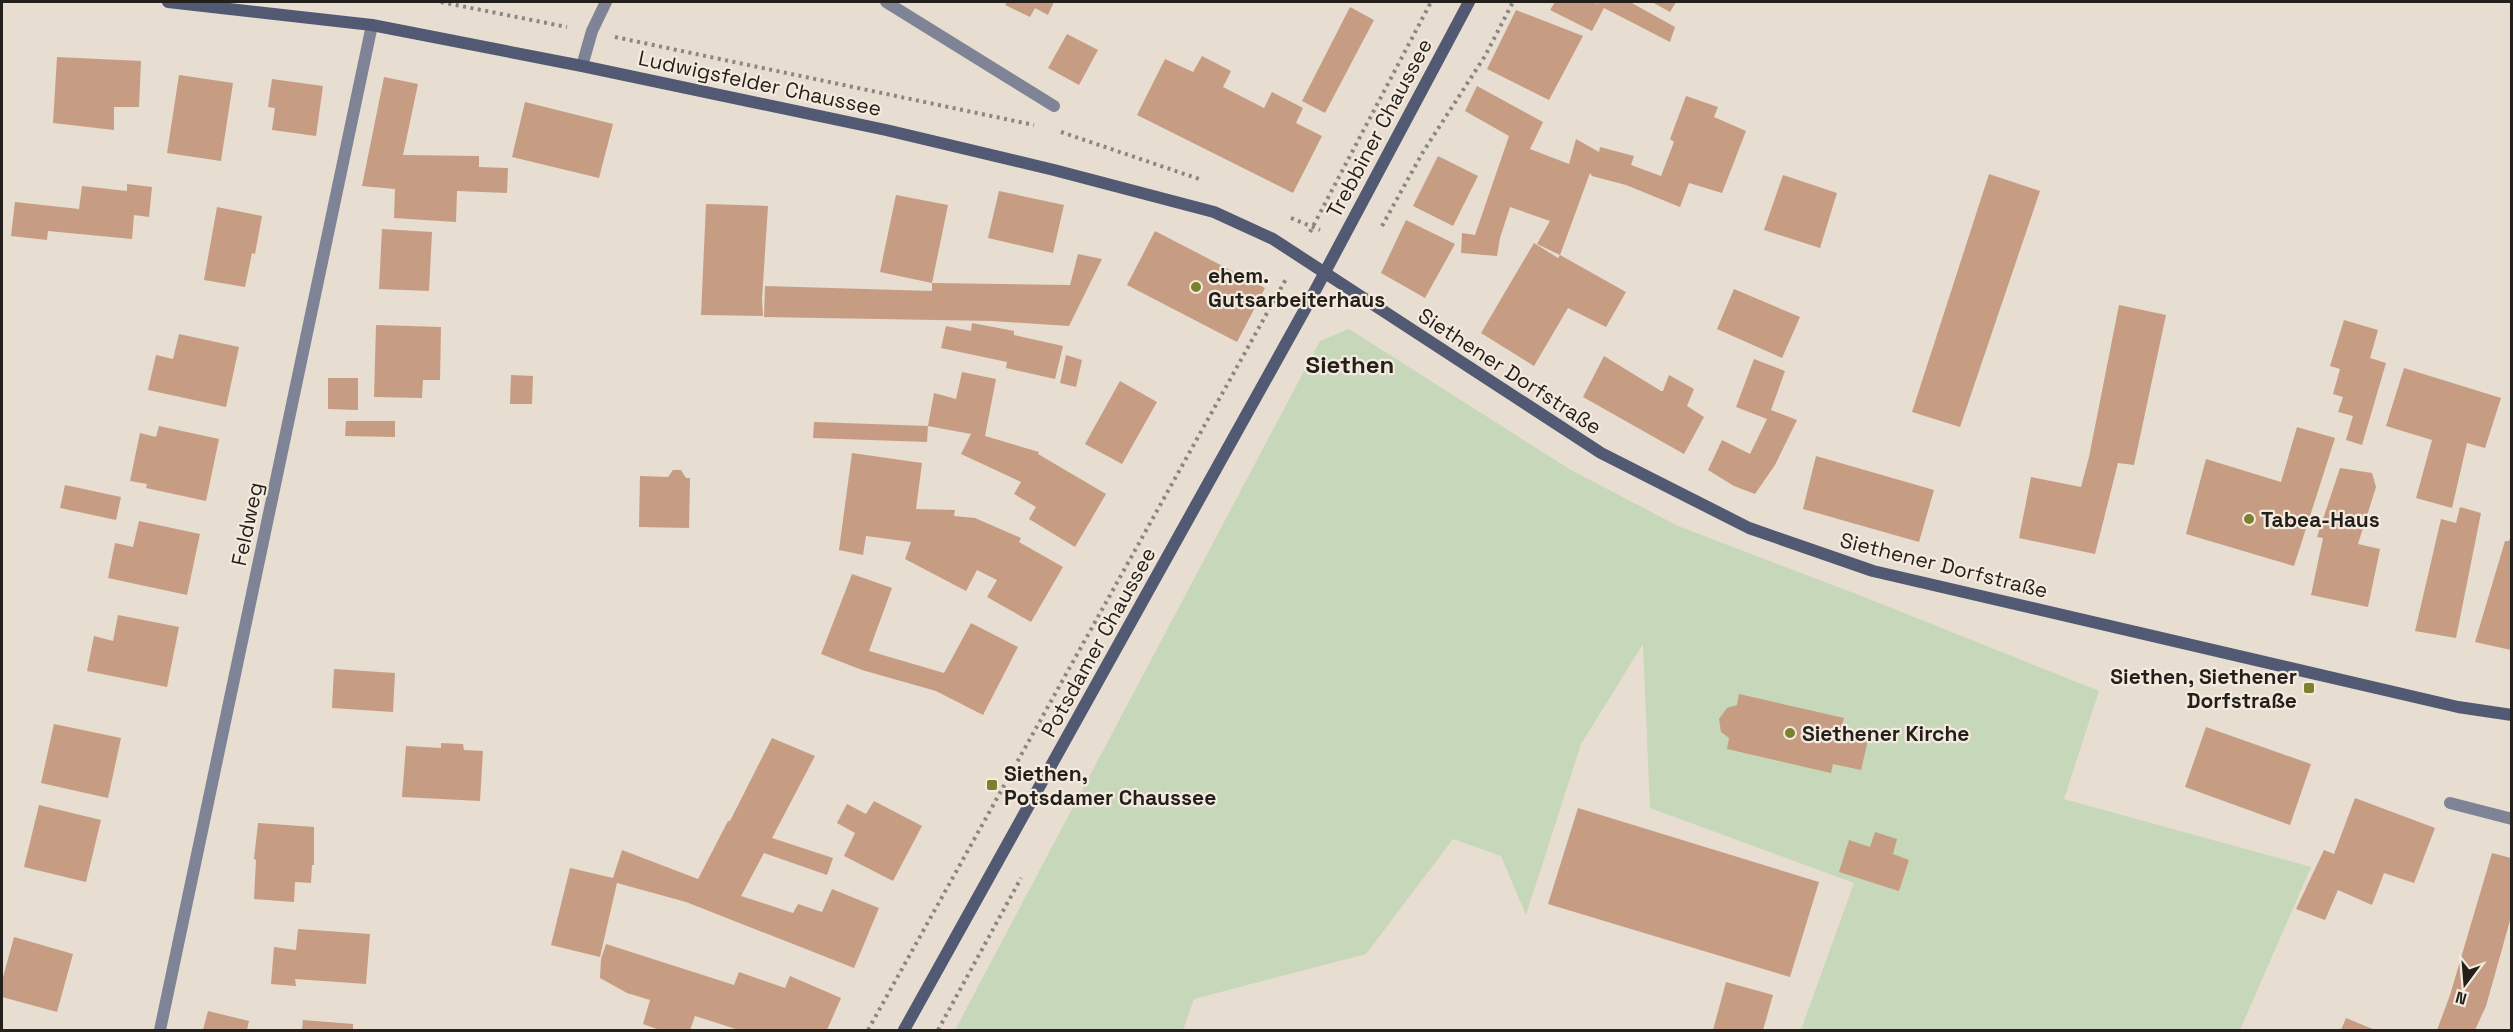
<svg xmlns="http://www.w3.org/2000/svg" width="2513" height="1032" font-family="'Space Grotesk',sans-serif">
	<style>
		.green { fill: #c7d7ba }
		.building { fill: #c69d83 }
		.lines { fill: none; stroke-linecap: round; stroke-linejoin: round }
		.path { stroke: #8d867d; stroke-width: 4; stroke-dasharray: 3 4.5; stroke-linecap: butt }
		.lane { stroke: #7e8496; stroke-width: 12 }
		.street { stroke: #7e8496; stroke-width: 12 }
		.secondary { stroke: #525972; stroke-width: 12 }
		.poi-dot { fill: #7a822e; stroke: #f4eade; stroke-width: 2 }
		.labels { text-anchor: middle; dominant-baseline: central; stroke-width: 4.5; stroke-linejoin: round; paint-order: stroke }
		.street-label { font-size: 21px; fill: #231f1b; stroke: #f4eade }
		.poi-label { font-size: 21px; font-weight: bold; fill: #231f1b; stroke: #f4eade; text-anchor: start }
		.quarter-label { font-size: 24px; font-weight: bold; fill: #231f1b; stroke: #f4eade }
	</style>
	<rect width="100%" height="100%" fill="#e7ddd1"/>
	<path class="green" d="M1349,329L1571,470L1678,526L1864,597L2099,691L2064,799L2311,867L2240,1030H1801L1854,883L1650,808L1643,644L1581,744L1526,915L1501,856L1453,839L1366,954L1194,999L1183,1030H955L1320,341Z"/>
	<path class="building" d="M1007,2H1054L1048,15L1035,8L1030,17L1005,5Z
		M1555,2H1592L1600,5L1594,2H1630L1675,27L1670,42L1604,8L1592,31L1550,10Z
		M1652,2H1676L1670,12Z
		M1350,7L1374,20L1325,113L1302,101Z
		M1516,10L1583,36L1549,100L1487,69Z
		M1067,34L1098,50L1079,85L1048,68Z
		M1202,56L1231,71L1223,87L1264,108L1272,92L1303,108L1296,123L1322,136L1293,193L1137,115L1165,59L1193,72Z
		M57,57L141,61L139,107H114V130L53,123Z
		M179,75L233,83L221,161L167,153Z
		M384,77L418,84L403,155L479,156V167L508,168L507,193L457,191L456,222L394,218L395,189L362,186Z
		M272,79L323,86L316,136L272,130L275,108L268,107Z
		M1477,86L1543,122L1530,149L1569,164L1576,139L1599,152L1600,147L1634,156L1631,165L1661,176L1674,142L1670,139L1686,96L1718,107L1714,117L1746,131L1722,193L1689,183L1680,207L1626,185L1592,176L1590,173L1560,255L1537,244L1550,221L1510,207L1500,238L1497,256L1461,253L1462,233L1475,235L1509,136L1465,111Z
		M525,102L613,124L599,178L512,157Z
		M1438,156L1478,176L1453,226L1413,206Z
		M1989,174L2040,191L1960,427L1912,412Z
		M1783,175L1837,193L1820,248L1764,230Z
		M127,184L152,187L149,217L134,215L132,239L48,231L47,240L11,236L15,202L79,209L82,186L127,191Z
		M999,191L1064,205L1053,253L988,238Z
		M896,195L948,205L932,283L880,272Z
		M706,204L768,206L762,299L763,316L701,315Z
		M217,207L262,216L255,254L252,253L245,287L204,280Z
		M1406,220L1455,244L1425,298L1381,273Z
		M382,229L432,232L429,291L379,289Z
		M1155,231L1265,288L1237,342L1127,285Z
		M1534,243L1558,258L1560,255L1626,292L1606,327L1568,308L1534,366L1481,333Z
		M1078,254L1102,259L1069,326L993,321L764,317L765,286L932,291V283L1070,285Z
		M1734,289L1800,317L1782,358L1717,329Z
		M2119,305L2166,315L2134,465L2118,463L2095,554L2019,538L2031,477L2081,487L2089,457Z
		M2344,320L2378,330L2370,358L2386,363L2362,445L2346,440L2353,416L2338,412L2343,397L2333,394L2340,369L2330,366Z
		M972,323L1014,331V335L1063,346L1055,379L1006,368L1007,362L941,348L946,326L971,331Z
		M376,325L441,327L440,380H423L422,398L374,397Z
		M179,334L239,347L226,407L148,390L156,355L173,359Z
		M1066,355L1082,360L1076,387L1060,383Z
		M1604,356L1661,391H1663L1669,375L1694,389L1687,406L1704,417L1684,454L1583,397Z
		M1754,359L1785,371L1771,410L1797,420L1775,465L1755,494L1734,486L1708,470L1722,440L1750,454L1767,419L1736,407Z
		M2404,368L2501,398L2485,448L2467,443L2452,508L2416,498L2432,440L2386,426Z
		M962,372L996,379L985,436L1039,452L1038,454L1106,494L1075,547L1029,519L1036,507L1014,494L1021,482L961,454L971,434L928,426L934,393L956,399Z
		M511,375L533,376L532,404H510Z
		M328,378H358V410L328,409Z
		M1120,381L1157,402L1122,464L1085,444Z
		M346,421H395V437L345,436Z
		M814,422L928,426L927,442L813,438Z
		M159,426L219,439L206,501L146,488L147,484L130,481L140,433L156,437Z
		M2297,427L2335,438L2294,566L2186,534L2206,459L2281,482Z
		M852,453L922,463L916,509L955,510L954,516L975,518L1021,538L1019,542L1063,567L1031,622L987,597L997,580L977,570L966,591L905,559L911,542L866,536L863,555L839,550Z
		M1816,456L1934,490L1919,542L1803,509Z
		M2340,468L2372,473L2376,487L2358,544L2380,549L2368,607L2311,595L2323,538L2317,537Z
		M673,470H681L686,478H690L689,528L639,527L640,476L668,477Z
		M65,485L121,497L116,520L60,508Z
		M2460,507L2481,513L2456,638L2415,631L2441,519L2456,523Z
		M139,521L200,534L187,595L108,578L115,543L133,547Z
		M2511,535V650L2475,642L2505,541H2509Z
		M852,574L892,588L869,651L944,673L971,623L1018,647L983,715L936,691L862,670L821,654Z
		M118,615L179,627L167,687L87,671L94,636L113,641Z
		M334,669L395,673L393,712L332,708Z
		M1739,694L1844,718L1841,729L1869,736L1861,770L1833,764L1831,773L1727,749L1729,738L1721,732L1719,719L1727,708L1737,705Z
		M54,724L121,738L108,798L41,783Z
		M2206,727L2311,764L2290,825L2185,787Z
		M772,738L815,756L772,838L833,858L827,875L764,853L741,896L793,913L798,904L822,912L832,889L879,908L854,968L686,902L617,883L600,957L551,945L570,868L613,878L622,850L698,879L728,821H730Z
		M441,743L463,744L464,750L483,751L480,801L402,797L406,746L441,748Z
		M2355,798L2435,828L2414,883L2384,873L2372,905L2338,890L2325,920L2296,909L2324,850L2334,854Z
		M874,801L922,826L893,881L844,856L855,833L837,823L847,804L866,814Z
		M39,805L101,820L86,882L24,867Z
		M1578,808L1819,882L1790,977L1548,904Z
		M258,823L314,827V865H312L311,883L295,882L294,902L254,899L256,860L254,859Z
		M1875,832L1897,839L1893,854L1909,860L1899,891L1839,872L1849,840L1870,847Z
		M2492,853L2511,858V917L2486,1006L2475,1030H2437L2450,995Z
		M298,929L370,934L366,984L295,979L296,986L271,984L274,947L296,950Z
		M14,937L73,954L57,1012L2,997V981Z
		M606,944L734,985L739,972L785,988L790,976L841,998L827,1030H739L695,1016L690,1030H660L643,1024L650,1000L627,993L600,978L601,959Z
		M1726,982L1773,995L1763,1030H1713Z
		M208,1011L249,1021L247,1030H203Z
		M2346,1018L2375,1030H2341Z
		M303,1020L353,1024V1030H302Z"/>
	<g class="lines">
		<path class="path" d="M441,2L567,27
			M615,37L1034,125
			M1061,132L1202,180
			M1291,218L1320,230
			M1382,226L1423,152L1485,56L1513,2
			M1310,232L1431,2
			M868,1030L1286,279
			M938,1030L1021,878"/>
		<path class="lane" d="M2450,803L2512,819"/>
		<path class="street" d="M886,2L1054,106
			M582,66L592,31L606,2
			M160,1030L372,25"/>
		<path class="secondary" d="M168,2L372,25L582,66L886,130L1054,170L1214,212L1273,239L1601,453L1749,528L1873,571L2458,707L2512,715
			M904,1030L1309,302L1469,2"/>
	</g>
	<g class="poi-dot">
		<circle cx="1196" cy="287" r="6"/>
		<circle cx="2249" cy="519" r="6"/>
		<rect x="2303" y="682" width="12" height="12" rx="3"/>
		<circle cx="1790" cy="733" r="6"/>
		<rect x="986" y="779" width="12" height="12" rx="3"/>
	</g>
	<g class="labels">
		<g class="street-label">
			<text transform="translate(760 83) rotate(12)">Ludwigsfelder Chaussee</text>
			<text transform="translate(1379 128) rotate(-62)">Trebbiner Chaussee</text>
			<text transform="translate(1510 371) rotate(33)">Siethener Dorfstraße</text>
			<text transform="translate(247 524) rotate(-78)">Feldweg</text>
			<text transform="translate(1944 565) rotate(14)">Siethener Dorfstraße</text>
			<text transform="translate(1098 642) rotate(-61)">Potsdamer Chaussee</text>
		</g>
		<g class="poi-label">
			<text x="1208" y="275">ehem.<tspan x="1208" dy="24">Gutsarbeiterhaus</tspan></text>
			<text x="2261" y="519">Tabea-Haus</text>
			<text x="2297" y="676" text-anchor="end">Siethen, Siethener<tspan x="2297" dy="24">Dorfstraße</tspan></text>
			<text x="1802" y="733">Siethener Kirche</text>
			<text x="1004" y="773">Siethen,<tspan x="1004" dy="24">Potsdamer Chaussee</tspan></text>
		</g>
		<g class="quarter-label">
			<text x="1350" y="364">Siethen</text>
		</g>
	</g>
	<rect width="2513" height="1032" fill="none" stroke="#231f1b" stroke-width="6"/>
	<g transform="translate(2465 984) rotate(196)" stroke="#f4eade" stroke-width="4.5" paint-order="stroke">
	<path d="M0-4.5L10 22L0 15L-10 22Z" fill="#231f1b"/>
	<text y="-9" font-size="16" font-weight="bold" text-anchor="middle" fill="#231f1b">N</text>
	</g>
</svg>
